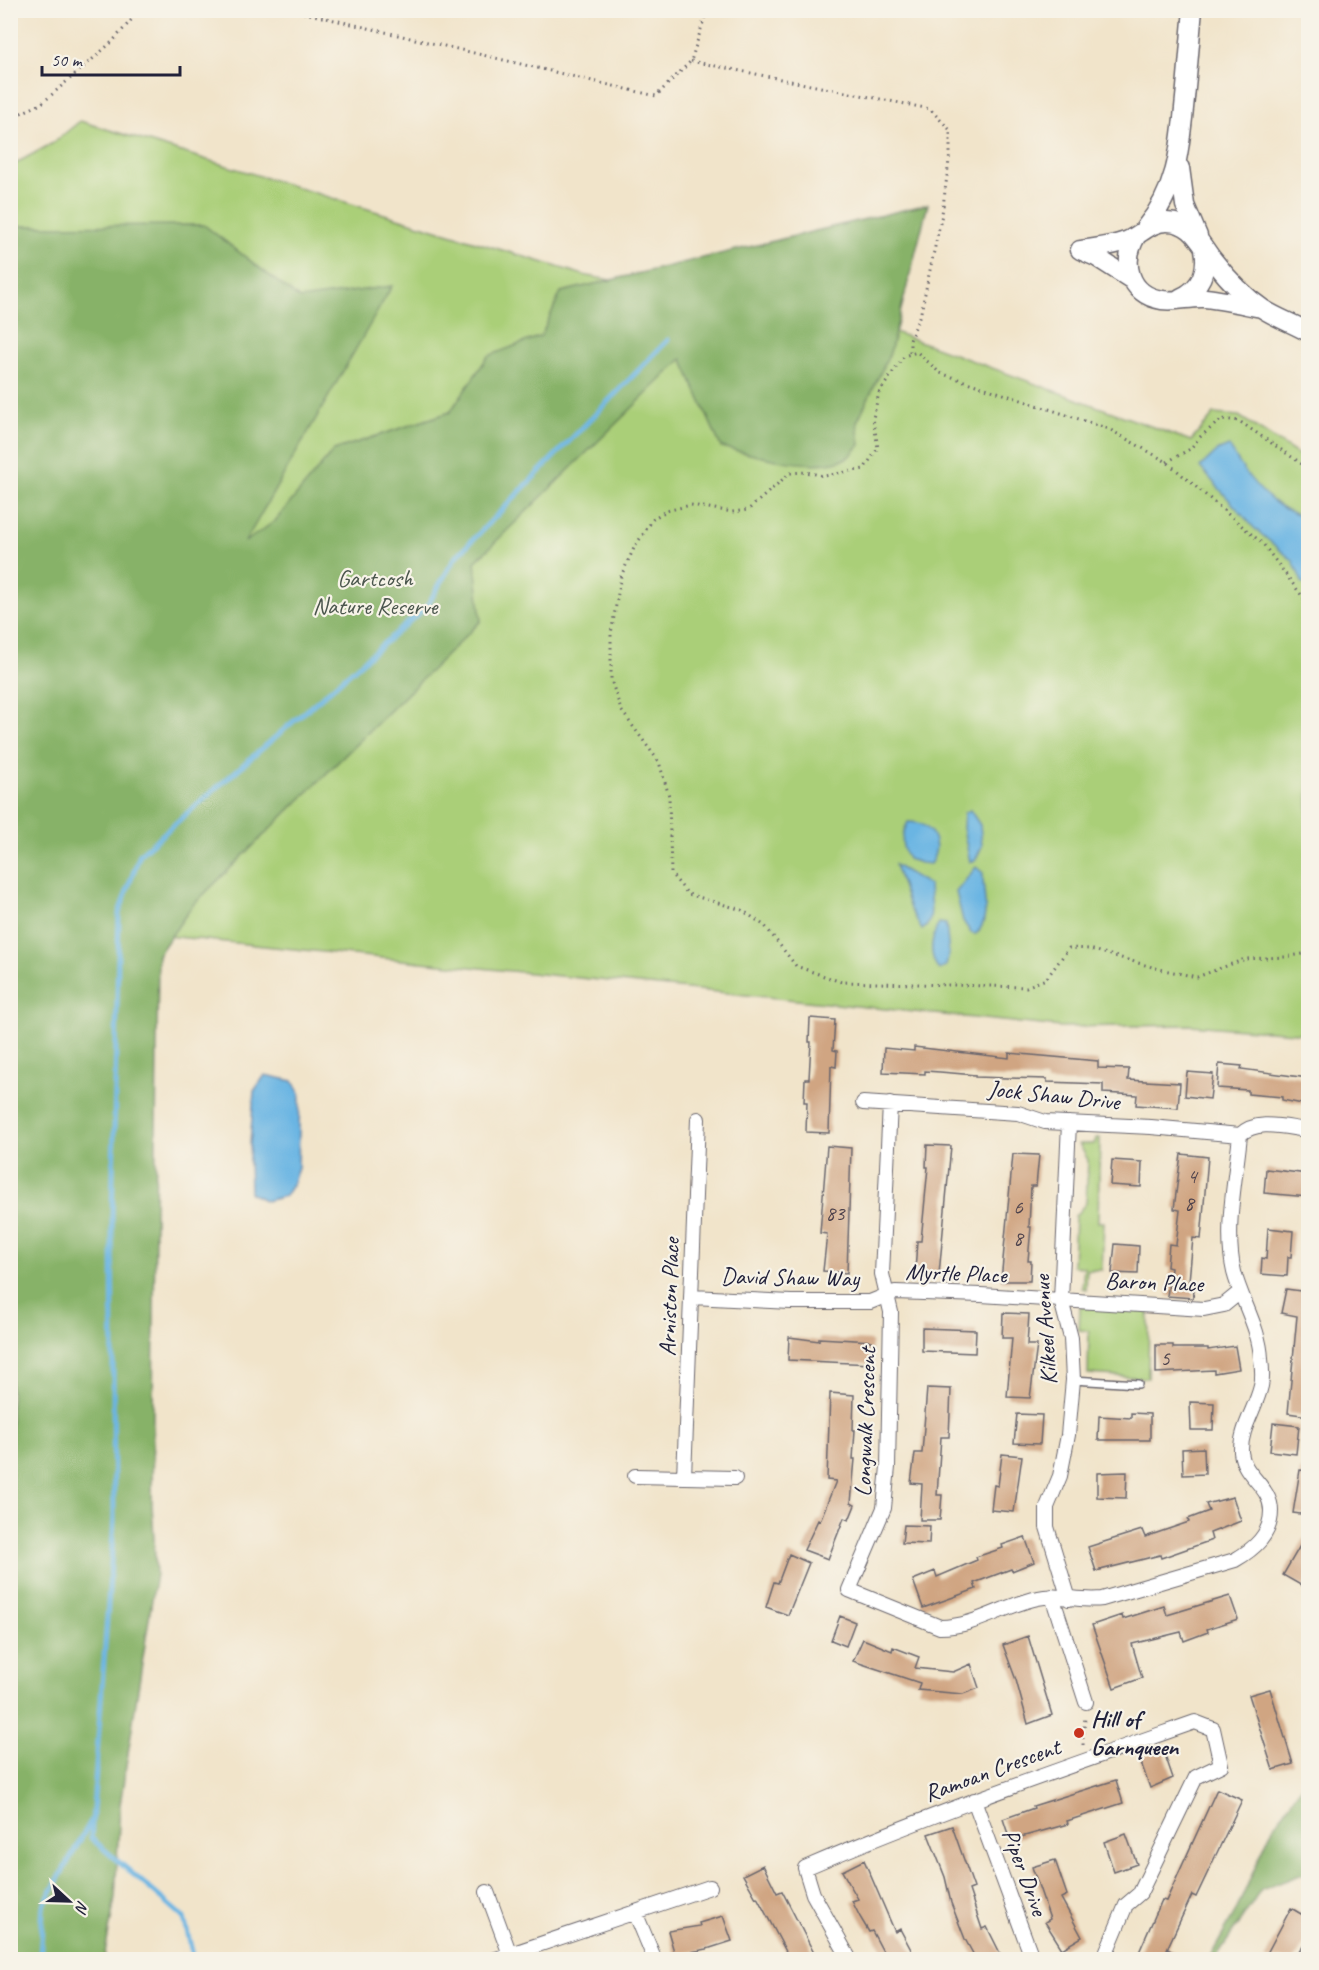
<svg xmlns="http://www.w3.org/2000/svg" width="1319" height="1970" font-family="Caveat,sans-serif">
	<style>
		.green { fill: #aacf78; stroke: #66785a; stroke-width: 1.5 }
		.forest { fill: #87b268; stroke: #546a52; stroke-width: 1.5 }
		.water { fill: #6ab5e3; stroke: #466c8f; stroke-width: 1.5 }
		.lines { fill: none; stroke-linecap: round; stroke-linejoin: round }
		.stream { stroke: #6ab5e3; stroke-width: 5 }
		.building { fill: #d0a582 }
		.service-casing { stroke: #6a666d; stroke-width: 10 }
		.minor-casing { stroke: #6a666d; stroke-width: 16 }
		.tertiary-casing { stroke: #6a666d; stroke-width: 21 }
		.path { stroke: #6a666d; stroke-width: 3; stroke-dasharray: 1.5 4.5; stroke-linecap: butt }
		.service { stroke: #fff; stroke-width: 7 }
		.minor { stroke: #fff; stroke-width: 14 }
		.tertiary { stroke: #fff; stroke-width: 18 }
		.poi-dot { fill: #c8321e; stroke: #f7f3e8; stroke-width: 2 }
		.labels { text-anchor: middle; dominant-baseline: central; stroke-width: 4.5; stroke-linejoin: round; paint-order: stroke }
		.number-label { font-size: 21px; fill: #4e434d }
		.park-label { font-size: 24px; fill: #4b564d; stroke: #f7f3e8 }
		.street-label { font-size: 24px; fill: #22223b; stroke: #f7f3e8 }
		.poi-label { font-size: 24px; font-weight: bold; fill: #22223b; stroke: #f7f3e8; text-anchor: start }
	</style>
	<rect width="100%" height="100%" fill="#f7f3e8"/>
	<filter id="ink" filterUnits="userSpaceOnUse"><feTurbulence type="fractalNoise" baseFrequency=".0167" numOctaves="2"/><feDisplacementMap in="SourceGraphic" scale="12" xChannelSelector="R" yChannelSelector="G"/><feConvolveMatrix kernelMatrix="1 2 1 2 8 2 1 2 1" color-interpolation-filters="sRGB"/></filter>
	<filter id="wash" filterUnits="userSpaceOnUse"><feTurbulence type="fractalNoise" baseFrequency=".008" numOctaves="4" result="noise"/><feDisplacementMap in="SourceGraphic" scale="24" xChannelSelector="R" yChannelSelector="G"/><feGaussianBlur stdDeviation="1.35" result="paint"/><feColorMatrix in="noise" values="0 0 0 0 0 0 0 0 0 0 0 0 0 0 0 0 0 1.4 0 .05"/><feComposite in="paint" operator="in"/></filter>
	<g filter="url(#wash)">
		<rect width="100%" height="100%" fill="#f1e4ca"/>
		<path class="green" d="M80,121L587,276L878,326L1191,441L1214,414L1239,416L1308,461V1034L1190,1025L1061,1027L157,935L11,918V179L16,163L53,143Z
			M1096,1138H1100L1098,1222H1104L1102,1270H1087L1086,1289L1082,1288L1084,1267L1073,1266L1075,1216L1086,1203L1088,1160L1079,1144H1094Z
			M1080,1307H1149L1148,1378L1088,1374L1089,1331L1079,1330Z"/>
		<path class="forest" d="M928,204L890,353L857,422L860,445C856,449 852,455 847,458C813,473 755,455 721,447L682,359L475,562L481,621L192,906L158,955L152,1504L156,1574L120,1805L115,1898L104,1959H11V226L204,225L300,299L392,286L245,542L275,521L334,450L450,412L488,356L541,336L561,292Z
			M1308,1777V1872L1261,1890L1215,1959H1209L1236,1911L1273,1827Z"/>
		<path class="water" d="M1229,446C1246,477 1272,510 1308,518V587L1302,582L1293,561L1254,528L1200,467L1217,451Z
			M970,810L980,825L982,846L975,861L970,862L963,828L964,813Z
			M908,822C932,822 943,844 930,864L921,863L908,859C900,845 901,836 908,822Z
			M895,865L929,885C929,899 936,922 922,930L910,909Z
			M976,867L983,873C982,892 992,919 976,934L971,933L963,921L956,892Z
			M939,923L946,924L949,954L946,966L939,970C928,955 931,938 939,923Z
			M265,1075L293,1081L300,1094L298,1168L292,1185L285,1196L266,1201L250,1193L249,1158L254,1091Z"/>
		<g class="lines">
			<path class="stream" d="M40,1960L43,1906L91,1821
				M194,1960L184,1918L91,1838L114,1521L112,1219L119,913L140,854L427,606L455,558L668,340"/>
		</g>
		<g id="blocks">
			<path class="building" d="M810,1018L835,1020L833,1050L837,1051L836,1067L831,1066L829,1133L806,1132L807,1102H804L805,1079H809L811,1042H809Z
				M914,1047L1009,1058V1053L1098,1061V1068L1129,1069L1128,1080L1180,1083L1178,1108L1136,1105L1137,1095L1103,1093V1084L1047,1082V1079L975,1077V1075L940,1072L925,1071V1074L883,1072L884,1048L914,1051Z
				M1219,1064L1242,1066L1241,1069L1308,1078V1105L1282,1100V1097L1248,1094V1090L1217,1088Z
				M1187,1072L1213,1074L1210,1099L1185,1096Z
				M927,1145L951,1146L939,1274L915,1273L917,1241H921L928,1167H926Z
				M827,1146L851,1148L847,1273L823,1271L827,1234L820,1233Z
				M1013,1154L1039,1155L1036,1186H1031L1029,1227H1031L1028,1261H1031L1030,1281H1001Z
				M1181,1154L1208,1157L1201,1239L1193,1238L1189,1281H1195L1193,1298L1167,1296L1171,1268L1167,1267L1169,1244L1176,1245L1180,1210L1174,1209Z
				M1112,1160L1142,1162L1141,1187L1110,1185Z
				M1266,1169L1308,1174V1197L1264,1193Z
				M1268,1228L1293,1231L1291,1257H1288L1287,1276L1261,1274L1262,1258L1266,1259Z
				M1115,1244L1139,1246L1138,1274L1112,1273Z
				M1286,1289L1308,1292V1416L1288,1413L1297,1316L1281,1313Z
				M1003,1313L1029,1314L1027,1345H1037L1030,1398L1007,1397L1012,1338H1002Z
				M922,1328L976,1330L975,1353L922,1351Z
				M789,1337L819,1341V1338L872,1341L871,1364L788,1360Z
				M1156,1345H1173V1348H1208V1350L1235,1346L1239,1369L1214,1373V1370L1156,1373Z
				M927,1388L951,1389L949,1437H941L937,1495H942L940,1520H920L922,1484L911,1483L915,1453H922Z
				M830,1393L854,1395L853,1430H855L853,1459H855L851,1503L855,1505L849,1520L844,1518L828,1559L804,1550L818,1520L820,1521L836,1481L827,1480Z
				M1190,1402L1214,1403L1213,1430H1191Z
				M1131,1413L1150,1414V1440H1098L1099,1416L1131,1418Z
				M1017,1414L1042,1415L1040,1444L1014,1443Z
				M1273,1423L1299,1426L1296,1454L1270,1451Z
				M1204,1448L1205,1474L1183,1475L1182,1449Z
				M1002,1454L1022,1456L1014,1512L991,1510L994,1485L998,1486Z
				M1300,1470L1308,1471V1515L1293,1513Z
				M1127,1472L1126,1498L1097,1497V1473Z
				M1233,1497L1241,1521L1210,1533L1212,1540L1161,1558L1160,1555L1096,1571L1088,1547L1142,1530L1145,1537L1189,1522L1188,1519L1209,1511L1206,1504Z
				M904,1525L930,1526L929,1544L902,1543Z
				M1308,1532V1579L1304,1587L1283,1575Z
				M1025,1537L1034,1562L1012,1571L1011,1569L974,1583L976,1589L923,1608L913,1580L935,1571L937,1577L977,1560L976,1557L1003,1548L1002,1545Z
				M789,1554L809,1563L788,1615L766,1607L774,1582L778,1583Z
				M1230,1596L1238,1619L1207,1629L1208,1632L1184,1641L1181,1632L1132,1644L1142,1678L1114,1688L1092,1625L1122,1615L1123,1619L1164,1606L1167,1615Z
				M840,1616L855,1622L846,1646L831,1640Z
				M1028,1636L1052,1715L1028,1724L1016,1680L1003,1645Z
				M863,1639L892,1651L893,1647L919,1657L915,1668L953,1672L971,1664L979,1688L963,1694L918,1690L920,1683L853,1661Z
				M1270,1689L1293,1764L1273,1770L1249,1695Z
				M1163,1749L1173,1778L1150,1788L1139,1757Z
				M1116,1780L1123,1803L1067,1821L1068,1824L1010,1840L1003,1819L1034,1808L1033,1806Z
				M1217,1789L1242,1800L1196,1897L1192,1895L1167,1949L1189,1959H1136L1162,1900L1166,1901Z
				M952,1826L974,1888L969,1890L982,1929L987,1927L1003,1959H976L965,1939L951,1903L945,1877L928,1834Z
				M1126,1834L1137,1864L1114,1872L1104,1842Z
				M864,1860L895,1932L900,1929L916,1959H887L872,1931L869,1932L860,1917L852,1901L858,1899L842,1871Z
				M1055,1860L1067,1895L1061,1898L1082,1937L1062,1949L1045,1922L1050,1919L1032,1867Z
				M763,1865L777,1893L782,1891L817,1959H790L757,1897L756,1898L743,1875Z
				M1291,1908L1308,1918V1937L1295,1959H1264Z
				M723,1916L732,1941L707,1949L675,1955L668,1931L700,1926L699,1923Z"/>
		</g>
	</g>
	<g filter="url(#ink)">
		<use href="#blocks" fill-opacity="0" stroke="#6a666d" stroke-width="1.5"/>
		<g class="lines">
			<defs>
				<path id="service" d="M1073,1380L1138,1384"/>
				<path id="minor" d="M863,1103L1018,1113L1045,1122L1151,1127L1240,1135C1257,1118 1287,1128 1308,1130
					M890,1104L882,1274L891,1312L888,1467L884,1508L849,1590L940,1627C975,1627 1004,1605 1038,1598C1058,1593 1080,1602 1102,1599L1235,1560C1254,1549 1271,1535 1271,1511C1271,1486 1243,1476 1241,1452C1240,1429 1256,1408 1261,1386C1263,1378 1262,1367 1261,1359C1260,1329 1241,1300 1234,1272C1224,1229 1236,1178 1240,1135
					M693,1297L791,1302H870L895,1292L981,1295L1204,1309L1224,1305L1240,1292
					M635,1476L735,1478
					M684,1477L698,1119
					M1052,1596L1086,1702
					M1069,1599L1047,1527V1507L1060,1476L1068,1435L1073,1380L1071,1338L1061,1300L1069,1123
					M974,1800L1033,1960
					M487,1892L512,1960
					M635,1912L655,1960
					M493,1960L710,1887
					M850,1960L813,1894L805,1868C933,1813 1064,1768 1195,1722L1213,1729L1221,1765L1196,1777L1140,1893L1126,1905L1103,1960"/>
				<path id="tertiary" d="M1180,168L1185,205L1198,236
					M1145,228C1178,188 1180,148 1185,98C1188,69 1190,40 1193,10
					M1137,235C1121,261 1128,295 1162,300C1176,302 1191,297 1205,298C1224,300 1242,304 1261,308
					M1080,250L1096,257L1132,280
					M1081,250C1096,248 1112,246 1126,241C1141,235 1150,222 1167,222C1193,222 1200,244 1214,261C1227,278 1245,297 1263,309C1277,318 1294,324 1308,332
					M1180,298C1201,289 1208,270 1204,249"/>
			</defs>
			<use href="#service" class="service-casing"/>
			<use href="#minor" class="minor-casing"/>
			<use href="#tertiary" class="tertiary-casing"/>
			<path class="path" d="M292,10L656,96L691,61L707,10
				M691,61L930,109L950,130V153L942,214L921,312L910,340V354
				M10,118L41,104L112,42L133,18L135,10
				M1167,462L1190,449L1200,437L1222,419L1239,421L1308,468
				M1308,604L1263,544L1167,462L1109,429L940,373L917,352L904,356L879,393L873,418L878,448L864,469L824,476L806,472L790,473L748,510L732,512L691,505L666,511L654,518L635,546L621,576L611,634V680L621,710L659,762L669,796L671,874L688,894L742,910L765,926L796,966L841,982L1026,987L1046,979L1069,948L1090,949L1159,969L1197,977L1245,959L1285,957L1308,953
				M1083,1745L1085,1716"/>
			<use href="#service" class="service"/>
			<use href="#minor" class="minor"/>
			<use href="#tertiary" class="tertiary"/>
		</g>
	</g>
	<circle class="poi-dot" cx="1079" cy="1733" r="6"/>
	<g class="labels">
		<g class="number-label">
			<text x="1192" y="1176">4</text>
			<text x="1189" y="1203">8</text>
			<text x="1018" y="1207">6</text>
			<text x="835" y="1213">83</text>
			<text x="1018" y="1238">8</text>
			<text x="1165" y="1358">5</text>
		</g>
		<g class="park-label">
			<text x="375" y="578">Gartcosh<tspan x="375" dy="28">Nature Reserve</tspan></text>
		</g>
		<g class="street-label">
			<text transform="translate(1054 1095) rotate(6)">Jock Shaw Drive</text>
			<text transform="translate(956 1273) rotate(2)">Myrtle Place</text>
			<text transform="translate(790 1277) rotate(1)">David Shaw Way</text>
			<text transform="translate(1154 1282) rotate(2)">Baron Place</text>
			<text transform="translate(669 1297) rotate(-88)">Arniston Place</text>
			<text transform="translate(1045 1330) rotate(-94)">Kilkeel Avenue</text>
			<text transform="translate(865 1422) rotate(-88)">Longwalk Crescent</text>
			<text transform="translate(992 1770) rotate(-20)">Ramoan Crescent</text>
			<text transform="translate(1025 1872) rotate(70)">Piper Drive</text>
		</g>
		<g class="poi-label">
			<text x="1091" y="1719">Hill of<tspan x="1091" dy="28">Garnqueen</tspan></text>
		</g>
	</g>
	<rect width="1319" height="1970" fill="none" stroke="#f7f3e8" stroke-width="36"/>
	<g transform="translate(69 1901) rotate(112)" stroke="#f7f3e8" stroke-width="4.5" paint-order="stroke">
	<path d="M0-4.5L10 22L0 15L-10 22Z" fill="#22223b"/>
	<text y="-9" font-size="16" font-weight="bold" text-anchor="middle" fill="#22223b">N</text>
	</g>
	<path d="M42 66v9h138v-9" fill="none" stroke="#22223b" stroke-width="3"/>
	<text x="51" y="66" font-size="18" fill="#22223b" stroke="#f7f3e8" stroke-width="4.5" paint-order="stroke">50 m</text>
</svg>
